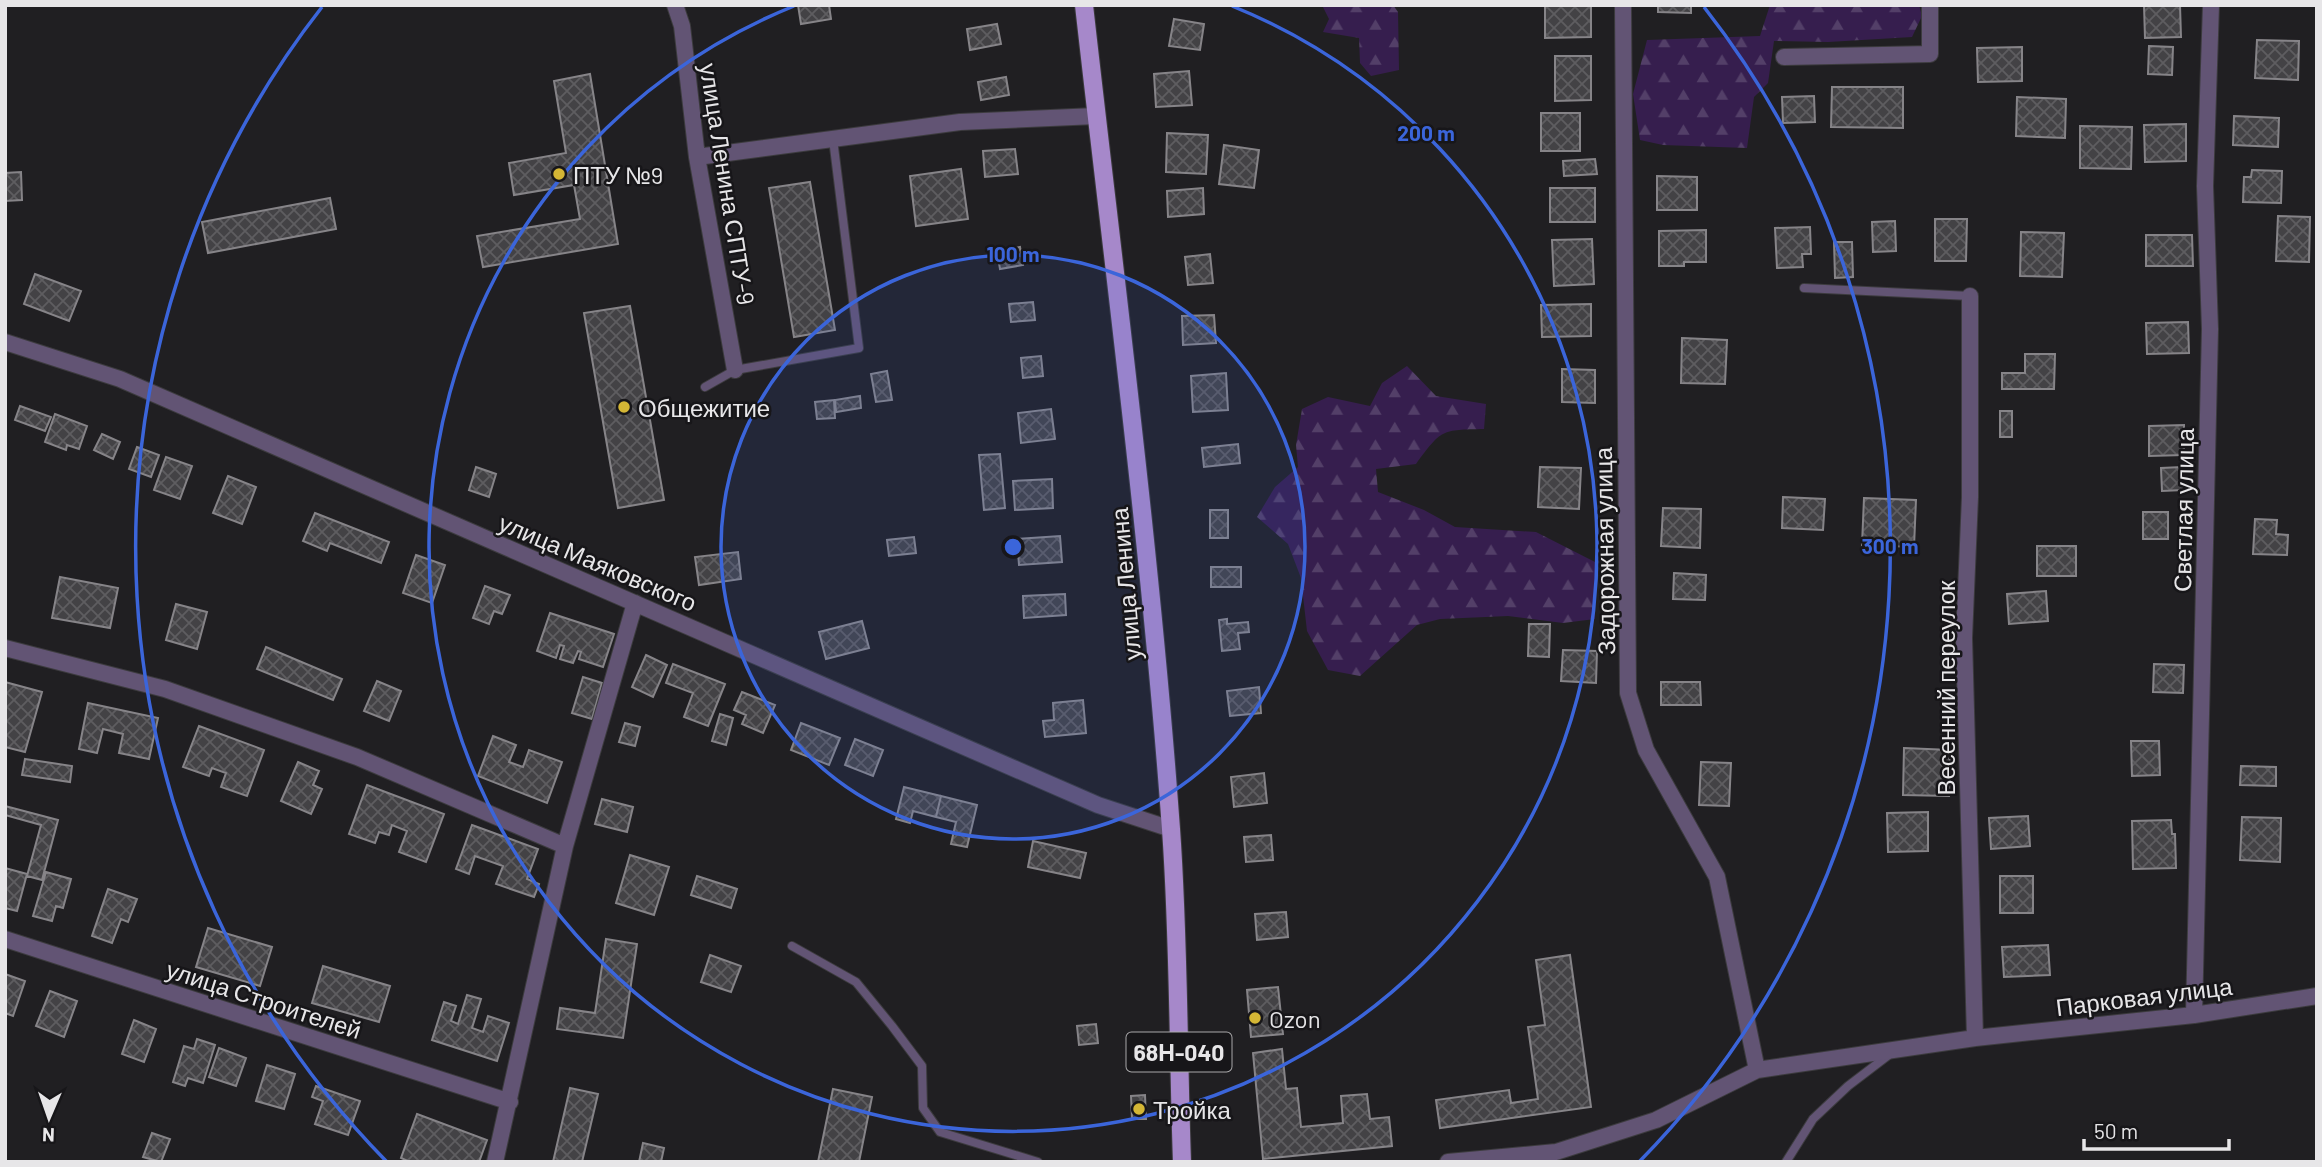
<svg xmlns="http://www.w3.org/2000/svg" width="2322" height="1167" font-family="Barlow,sans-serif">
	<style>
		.forest { fill: url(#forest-firs) }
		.building { fill: url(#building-cross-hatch); stroke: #868488; stroke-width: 2 }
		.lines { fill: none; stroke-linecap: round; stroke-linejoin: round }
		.service-casing { stroke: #3c3b3e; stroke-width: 10 }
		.minor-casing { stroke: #3c3b3e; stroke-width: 18 }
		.primary-casing { stroke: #3c3b3e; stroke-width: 20 }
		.service { stroke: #625474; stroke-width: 8 }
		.minor { stroke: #625474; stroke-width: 16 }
		.primary { stroke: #a688ca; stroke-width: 18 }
		.ring { fill: none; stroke: #3b65da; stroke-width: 3.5 }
		.poi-dot { fill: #d4b635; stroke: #171619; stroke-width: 2.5 }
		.labels { text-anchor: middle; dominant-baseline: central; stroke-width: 5; stroke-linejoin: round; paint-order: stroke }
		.shield { fill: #171619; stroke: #a9a8aa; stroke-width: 2 }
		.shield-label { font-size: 23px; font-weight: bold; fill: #e7e6e8 }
		.poi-label { font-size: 24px; fill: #e7e6e8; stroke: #171619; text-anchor: start }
		.street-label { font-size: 24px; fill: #e7e6e8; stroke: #171619 }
		.centre { fill: #3b65da; stroke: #171619; stroke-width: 3.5 }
		.ring-label { font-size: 21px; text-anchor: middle; font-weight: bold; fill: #3b65da; stroke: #171619; stroke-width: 5; stroke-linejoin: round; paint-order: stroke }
	</style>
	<defs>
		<pattern id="forest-firs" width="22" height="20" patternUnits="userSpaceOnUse" patternTransform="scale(1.75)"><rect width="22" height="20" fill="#361e4e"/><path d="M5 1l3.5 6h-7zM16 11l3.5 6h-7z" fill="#533f68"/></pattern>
		<pattern id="building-cross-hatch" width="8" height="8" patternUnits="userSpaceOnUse" patternTransform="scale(1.75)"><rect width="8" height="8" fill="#434245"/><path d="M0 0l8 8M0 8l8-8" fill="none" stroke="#5e5d60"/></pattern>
	</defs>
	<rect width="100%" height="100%" fill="#201f22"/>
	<path class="forest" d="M1322,5H1393L1398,12L1399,70L1371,76L1360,63L1359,38L1323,32L1329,19Z
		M1770,5H1919L1922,16L1912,37L1828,42L1774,41L1768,83L1754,97L1747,148L1663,145L1640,140L1633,94L1647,40L1760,36Z
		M1407,366L1436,396L1486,404L1484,429C1441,430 1442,429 1416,464L1376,469L1378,492L1424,510L1455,527L1536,532L1595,562V619L1563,623L1508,616L1440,619L1417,625L1360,676L1328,670L1307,631L1301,578L1288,544L1257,517L1275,487L1298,467L1296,445L1302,409L1328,397L1370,406L1382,383Z"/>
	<path class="building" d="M798,5H829L831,19L801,24Z
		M1545,5H1591V37L1545,38Z
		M1658,5H1691V13L1658,12Z
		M2144,5H2180L2181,37L2145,38Z
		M1174,19L1204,24L1200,50L1169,46Z
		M997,24L1001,44L970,50L967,29Z
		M2257,40L2299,41L2298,80L2255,78Z
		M2149,46L2173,47L2172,75L2148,74Z
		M2022,47V81L1978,82L1977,48Z
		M1555,56H1591V100L1555,101Z
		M1189,71L1192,105L1156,107L1154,74Z
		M590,74L618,244L483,267L477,236L580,219L574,185L514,195L509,163L566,153L554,81Z
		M1006,77L1009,95L981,100L978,82Z
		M1832,87H1903V128L1831,127Z
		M1814,96L1815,122L1783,123L1782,97Z
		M2017,97L2066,99L2065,138L2016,136Z
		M1541,113H1580V151H1541Z
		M2234,116L2279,118L2278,147L2233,145Z
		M2186,124V161L2145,162L2144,125Z
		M2080,126L2132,127L2131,169L2080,168Z
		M1167,133L1208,135L1206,174L1166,172Z
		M1224,145L1259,150L1254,188L1219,184Z
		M1015,149L1018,174L985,177L983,151Z
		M1595,159L1597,174L1564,176L1563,161Z
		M961,169L968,219L916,226L910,176Z
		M2252,170L2282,171L2281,203L2243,202L2244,177H2251Z
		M21,172L22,200L5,201V173Z
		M1657,176L1697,177V210H1657Z
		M810,182L835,330L794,337L769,188Z
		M1203,188L1204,214L1168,217L1167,191Z
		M1550,188H1595V222H1550Z
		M330,198L336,229L208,253L202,222Z
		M2278,216L2310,217L2309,262L2276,261Z
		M1935,219H1967L1966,261H1935Z
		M1895,221L1896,251L1873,252L1872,222Z
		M1810,227L1811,254H1802L1803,267L1777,268L1775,228Z
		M1706,230V262H1684V266H1659V231Z
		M2021,232L2064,233L2062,277L2020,276Z
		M2146,235H2192L2193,266H2146Z
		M1592,239L1594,284L1554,286L1552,240Z
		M1834,242H1852L1853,277L1835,278Z
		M1020,247L1023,265L1000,269L997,251Z
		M1210,254L1213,283L1188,285L1185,257Z
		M35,274L81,291L69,321L24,304Z
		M1033,302L1035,320L1011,322L1009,304Z
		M1591,304V336L1542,337L1541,305Z
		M630,306L664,500L618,508L584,313Z
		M1214,315L1216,343L1183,345L1182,316Z
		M2188,322L2189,353L2147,354L2146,323Z
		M1682,338L1727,340L1725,384L1681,383Z
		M2025,354H2055L2054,389H2002V373H2025Z
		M1041,356L1043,376L1023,378L1021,358Z
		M1562,369L1595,370V403L1562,402Z
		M887,371L892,400L876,402L871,374Z
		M1226,373L1228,410L1193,412L1191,376Z
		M860,396L861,408L836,412L835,400Z
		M834,400L835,418L817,419L815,402Z
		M20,406L51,417L45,431L15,420Z
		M1051,409L1055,439L1021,443L1018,413Z
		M2000,411H2012V437H2000Z
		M55,414L87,426L79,449L67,445L66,450L45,442Z
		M2184,425V455L2149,456V426Z
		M102,434L120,442L113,459L94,450Z
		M1238,444L1240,463L1204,467L1202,448Z
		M137,447L159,455L151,477L129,469Z
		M1000,454L1005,508L984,510L979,455Z
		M166,457L192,466L180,499L154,490Z
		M476,467L496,474L489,497L469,490Z
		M1540,467L1581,468L1579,509L1538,507Z
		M2182,467L2183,490L2162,491L2161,468Z
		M228,476L256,487L242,524L213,513Z
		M1052,479L1053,508L1015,510L1013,481Z
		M1783,497L1825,499L1823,530L1782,528Z
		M1864,498L1916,500L1914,547L1862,545Z
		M1663,508L1701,509L1700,548L1661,546Z
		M1210,510H1228V538H1210Z
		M2143,512H2168V539H2143Z
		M315,513L389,542L381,563L330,543L327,551L303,541Z
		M2255,519L2277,520L2276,534L2288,535L2287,555L2253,554Z
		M1060,536L1062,562L1019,565L1017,539Z
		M914,537L916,553L889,556L887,540Z
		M2037,546H2076V576H2037Z
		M738,552L741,579L699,585L695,557Z
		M416,555L445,565L432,603L403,593Z
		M1211,567H1241V587H1211Z
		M1674,573L1706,575L1705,600L1673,599Z
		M60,577L118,588L110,628L52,618Z
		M485,586L510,595L502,614L494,611L489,624L473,618Z
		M2046,591L2048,621L2009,624L2007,594Z
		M1065,594L1066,615L1024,618L1023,596Z
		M176,604L207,612L197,649L166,640Z
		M550,613L614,634L603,667L579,659L581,652L578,651L573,663L560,659L564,646L560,645L556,658L537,651Z
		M1227,619V624L1248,622L1249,632L1238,633L1240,649L1222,651L1219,620Z
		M862,621L869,648L826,659L819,632Z
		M1529,624H1550L1549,657L1528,656Z
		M266,647L342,679L333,700L257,669Z
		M1563,650L1597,651L1596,683L1561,681Z
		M646,655L667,665L653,697L632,687Z
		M673,664L725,684L708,726L684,717L693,693L666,683Z
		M2154,664L2184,665L2183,693L2153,692Z
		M583,677L602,683L592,719L572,713Z
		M377,681L401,691L389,721L364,711Z
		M5,682L42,692L25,752L5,747Z
		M1661,682H1700L1701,705H1661Z
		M1259,687L1261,713L1230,716L1227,691Z
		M742,692L775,705L763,733L742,724L746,715L734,710Z
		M1083,700L1086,733L1045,737L1043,721L1054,720L1053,703Z
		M88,703L158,718L149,759L119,753L123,734L103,729L97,753L79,749Z
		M720,714L733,718L726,745L712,741Z
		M625,723L640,727L635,746L619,742Z
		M801,723L840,738L829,765L791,750Z
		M199,726L264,750L247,796L221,787L226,773L212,768L209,776L183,767Z
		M493,736L516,745L509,762L523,767L529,750L562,762L547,803L478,776Z
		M855,739L883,750L873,776L845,765Z
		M2131,741H2159L2160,775L2132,776Z
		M1904,748L1950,750L1949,796L1903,795Z
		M25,759L72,766L70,782L22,775Z
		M298,762L319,771L313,785L322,789L311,814L281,801Z
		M1701,762L1731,763L1729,806L1699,805Z
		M2241,766L2276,767V786L2240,785Z
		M1264,773L1267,803L1234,807L1231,777Z
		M367,785L444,814L426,862L399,852L407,831L392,825L389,835L379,832L375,843L349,834Z
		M904,787L941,796L936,817L913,811L910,823L896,819Z
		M941,796L977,805L967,847L951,844L956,822L936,817Z
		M602,799L633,807L627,832L595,824Z
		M5,806L58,820L42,880L27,876L41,825L5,815Z
		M1928,812V851L1888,852L1887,813Z
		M2028,816L2030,846L1991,849L1989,818Z
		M2242,817L2281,818L2280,862L2240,860Z
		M2171,820L2172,834H2175L2176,868L2133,869L2132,821Z
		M472,825L538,849L527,879L539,884L534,897L496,884L503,866L475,856L469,874L456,869Z
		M1271,835L1273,860L1246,862L1244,837Z
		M1033,841L1086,853L1080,878L1028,867Z
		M630,855L669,867L654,915L616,903Z
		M5,868L27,874L17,911L5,908Z
		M46,872L71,879L63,908L56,906L52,921L33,916Z
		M697,876L737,889L731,908L691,895Z
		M2000,876H2033V913H2000Z
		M108,889L137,899L128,922L121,919L112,943L92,936Z
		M1286,912L1288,937L1257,940L1255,914Z
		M208,928L272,947L260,986L196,967Z
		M606,939L637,944L623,1038L557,1029L560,1008L595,1013Z
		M2048,945L2050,975L2004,977L2002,947Z
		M710,955L741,966L731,992L701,982Z
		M1570,955L1591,1107L1440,1128L1436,1100L1509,1090L1511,1103L1538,1099L1528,1027L1545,1025L1536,960Z
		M323,966L390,986L379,1022L312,1003Z
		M5,974L25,981L13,1016L5,1013Z
		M1278,987L1283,1034L1251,1037L1247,990Z
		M50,991L77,1001L64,1037L36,1026Z
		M467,995L481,999L472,1028L483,1032L488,1016L509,1023L497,1061L432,1040L444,1002L456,1006L451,1021L458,1024Z
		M134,1020L156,1029L144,1062L122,1054Z
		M1096,1024L1098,1043L1079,1045L1077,1026Z
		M197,1039L215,1045L203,1083L188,1078L185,1086L173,1082L184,1046L194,1049Z
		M219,1048L246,1058L236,1086L209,1077Z
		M1282,1049L1286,1089L1297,1088L1301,1127L1343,1123L1341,1096L1367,1094L1370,1119L1389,1117L1392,1146L1263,1159L1253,1053Z
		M267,1065L295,1074L284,1109L256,1101Z
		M316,1086L360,1101L348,1135L315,1124L323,1101L312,1097Z
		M570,1088L598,1094L582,1162H553Z
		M833,1089L872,1097L859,1162H818Z
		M1145,1095L1146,1119H1132L1131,1096Z
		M417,1114L487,1140L479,1162H410L401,1158Z
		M152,1133L170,1139L161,1162L143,1157Z
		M643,1143L664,1148L661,1162H639Z"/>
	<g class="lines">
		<defs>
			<path id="service" d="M1804,288L1970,296
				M705,387L735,370L859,348L833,139
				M792,946L856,982L892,1026L922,1066L923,1108L940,1132L1038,1162
				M1786,1162L1813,1119L1848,1086L1890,1054"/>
			<path id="minor" d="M675,5L682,26L697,157L735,370
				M1623,5L1628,693L1646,750L1717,877L1757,1070
				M1784,57L1930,54V5
				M697,157L960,122L1096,116
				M1970,296V497L1964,638L1975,1038
				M5,342L120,379L1098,805L1171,829
				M5,648L165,689L357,757L565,846
				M5,939L510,1102
				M2194,1015L2210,329L2205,186L2211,5
				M495,1162L565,846L635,603
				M1448,1162L1556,1152L1656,1120L1757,1070L1975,1038L2194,1015L2317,996"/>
			<path id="primary" d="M1084,5C1115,280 1151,554 1171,829C1179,940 1178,1051 1182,1162"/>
		</defs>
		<use href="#service" class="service-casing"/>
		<use href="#minor" class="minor-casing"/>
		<use href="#primary" class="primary-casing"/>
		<use href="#service" class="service"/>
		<use href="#minor" class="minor"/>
		<use href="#primary" class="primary"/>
	</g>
	<circle cx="1013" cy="547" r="292" fill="#3b65da" fill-opacity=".12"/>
	<g class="ring">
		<circle cx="1013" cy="547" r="292"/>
		<path d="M1232 6A584 584 0 1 1 794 6"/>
		<path d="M387 1162A877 877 0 0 1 322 7M1704 7A877 877 0 0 1 1639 1162"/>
	</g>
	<g class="poi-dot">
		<circle cx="559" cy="174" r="7"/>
		<circle cx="624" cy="407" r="7"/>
		<circle cx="1255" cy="1018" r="7"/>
		<circle cx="1139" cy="1109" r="7"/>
	</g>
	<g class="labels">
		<rect class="shield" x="1126.5" y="1032.5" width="105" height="39" rx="5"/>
		<g class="shield-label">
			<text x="1179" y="1052">68Н-040</text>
		</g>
		<g class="poi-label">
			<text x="573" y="174">ПТУ №9</text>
			<text x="638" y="407">Общежитие</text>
			<text x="1269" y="1018">Ozon</text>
			<text x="1153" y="1109">Тройка</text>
		</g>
		<g class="street-label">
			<text transform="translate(728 184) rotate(81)">улица Ленина СПТУ-9</text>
			<text transform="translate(2183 510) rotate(-89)">Светлая улица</text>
			<text transform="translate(1604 551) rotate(-91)">Задорожная улица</text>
			<text transform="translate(598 562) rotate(23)">улица Маяковского</text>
			<text transform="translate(1125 584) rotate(-95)">улица Ленина</text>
			<text transform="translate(1945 688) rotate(-90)">Весенний переулок</text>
			<text transform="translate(2144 996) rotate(-7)">Парковая улица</text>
			<text transform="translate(264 999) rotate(18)">улица Строителей</text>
		</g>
	</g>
	<circle cx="1013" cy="547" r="10" class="centre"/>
	<g class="ring-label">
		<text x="1426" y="141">200 m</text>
		<text x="1013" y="262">100 m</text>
		<text x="1890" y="554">300 m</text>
	</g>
	<rect width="2322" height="1167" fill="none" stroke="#e7e6e8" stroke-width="14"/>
	<g transform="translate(49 1118) rotate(182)" stroke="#171619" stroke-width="5" paint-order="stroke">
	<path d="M0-5L12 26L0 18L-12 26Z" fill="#e7e6e8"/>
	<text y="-10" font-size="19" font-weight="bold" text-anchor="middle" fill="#e7e6e8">N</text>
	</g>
	<path d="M2084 1139v10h145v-10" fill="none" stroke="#e7e6e8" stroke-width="3.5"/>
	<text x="2094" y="1139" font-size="21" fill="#e7e6e8" stroke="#171619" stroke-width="5" paint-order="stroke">50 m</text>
</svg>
